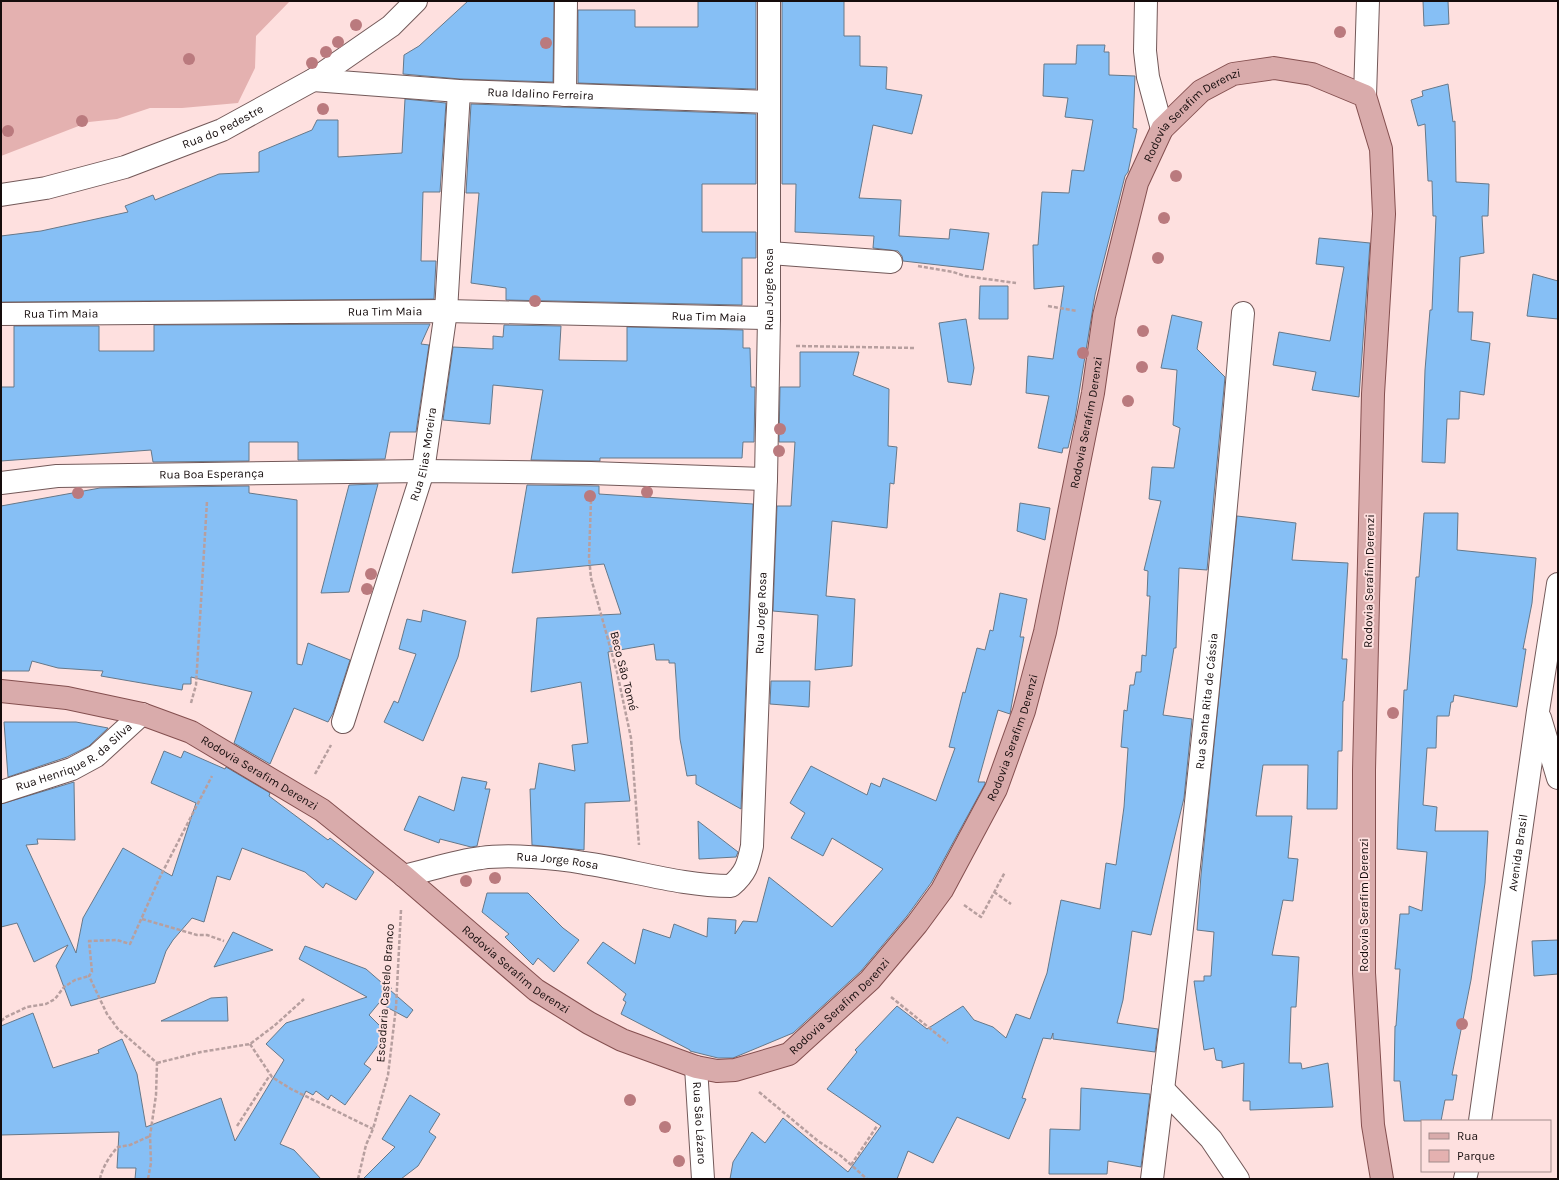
<svg xmlns="http://www.w3.org/2000/svg" width="1559" height="1180" font-family="Karla,sans-serif">
	<style>
		.green { fill: #e4b1b0 }
		.building { fill: #86bff5; stroke: #667889 }
		.lines { fill: none; stroke-linecap: round; stroke-linejoin: round }
		.minor-casing { stroke: #735959; stroke-width: 24 }
		.major-casing { stroke: #844f4f; stroke-width: 24 }
		.path { stroke: #b79f9f; stroke-width: 2.5; stroke-dasharray: 4 2; stroke-linecap: butt }
		.minor { stroke: #fff; stroke-width: 22 }
		.major { stroke: #d9abab; stroke-width: 22 }
		.tree { fill: #ba7a7e }
		.labels { text-anchor: middle; dominant-baseline: central; stroke-width: 4; stroke-linejoin: round; paint-order: stroke }
		.street-label { font-size: 12px; fill: #150c0c; stroke: #fee0df }
	</style>
	<rect width="100%" height="100%" fill="#fee0df"/>
	<path class="green" d="M1,1H290L256,36L255,68L238,103L182,108H150L117,119L89,122L1,156Z"/>
	<path class="building" d="M468,1H554L553,82L460,79L403,74L404,55L419,46Z
		M698,1H756V89L578,83V10H635V27H698Z
		M782,1H844V36H860V66L887,67L886,89L922,95L912,134L873,125L859,198L901,200L899,236L949,239L950,229L989,233L983,270L903,261L902,256L898,251L873,248L874,236L795,232L796,184H782Z
		M1423,1H1448L1449,24L1424,26Z
		M1077,45H1105L1104,52H1109V75L1135,76L1133,128L1137,129L1128,172L1125,176L1095,295L1075,418L1068,448H1063L1062,453L1038,448L1049,396L1026,393L1028,356L1053,359L1064,286L1034,289L1033,245H1038L1042,192L1069,193L1072,170L1084,171L1093,120L1065,117L1068,98L1043,96L1044,64H1076Z
		M1448,84L1453,122L1455,121L1456,182L1489,184L1488,216H1482L1484,253L1460,257L1458,312H1473L1471,340L1490,343L1484,395L1460,391L1459,419H1447L1445,463L1422,462L1425,370L1430,310H1432L1436,216H1433L1432,181H1428L1425,124L1418,126L1411,100L1423,96L1422,91Z
		M405,99L446,103L440,192H423L421,261H436L434,299L1,302V236L41,231L128,212L125,206L153,195L155,200L219,174L259,172V152L312,130L317,120H338V157L402,153Z
		M471,104L756,114V184H702V232H756V258H742V305L506,300V288L471,283L479,193H466Z
		M1319,238L1370,243L1359,397L1312,390L1316,372L1273,365L1279,332L1330,341L1344,267L1316,264Z
		M1533,274L1558,281V319L1527,316Z
		M980,286H1008V319H979Z
		M1172,315L1202,322L1197,349L1225,377L1207,570L1179,568L1176,648H1174L1163,715L1192,719L1184,798L1151,935L1132,931L1123,1000L1117,1023L1158,1029L1155,1052L1053,1039V1033L1051,1039L1043,1038L1022,1098L1026,1099L1009,1139L957,1117L933,1163L908,1151L897,1179H730L733,1162L752,1132L765,1143L783,1118L848,1172L881,1126L827,1089L857,1052L855,1050L897,1006L927,1029L963,1006L974,1020L993,1027L1006,1038L1016,1014L1030,1019L1047,973L1061,900L1100,909L1106,863L1116,865L1124,807L1128,748L1121,747L1124,710L1127,711L1130,685H1134L1136,672H1141L1142,655L1146,656L1150,596H1147L1148,571L1144,570L1161,501L1149,499L1152,467L1174,468L1180,428L1173,425L1177,370L1161,368Z
		M966,319L974,368L971,385L948,382L939,323Z
		M430,324L421,344L429,345L416,432H390L385,459L298,460V442H249V461L153,462L151,450L1,461V387H14V326H99V351H154V325Z
		M504,325L561,326L559,360L627,361V327L743,330V348H750L751,387H755L754,442H743L742,458H600V461L531,460L543,390L493,385L490,424L443,420L453,347L493,349V336L503,337Z
		M800,352H859L853,375L889,389L888,446L897,447L894,484L890,483L887,528L832,521L826,596L855,599L852,666L815,670L818,615L773,611L777,506H791L795,442H779L780,387H800Z
		M378,484L349,592L321,593L349,485Z
		M527,485L599,486V494L753,504L741,809L696,784V775L687,776L680,739L675,663H669V660H656L654,644L608,652L630,801L585,803L584,850L532,845L530,789H535L539,763L575,771L572,745L588,743L581,682L531,692L537,618L621,614L604,564L512,573Z
		M249,486V493L297,500V664L302,665L308,643L350,660L333,713L328,722L294,708L270,764L234,743L252,692L191,677V684H183L182,690L101,676L103,671L58,668L32,661L29,671H1V506L100,488Z
		M1020,503L1050,508L1045,540L1017,531Z
		M1424,513H1458L1457,550L1536,558L1532,603L1523,649H1526L1517,707L1454,695L1453,702H1451L1449,716H1437L1436,748H1427L1423,805L1437,807L1435,831H1488L1485,883L1471,980L1452,1075H1457L1453,1100H1445L1441,1121H1404L1400,1081H1394L1395,1026H1396L1400,969H1395L1396,959L1400,914H1409V906L1422,911L1427,852L1397,849L1398,819L1404,690H1407L1416,577H1419Z
		M1237,516L1296,523L1292,560L1348,563L1342,659H1347L1344,701H1343L1342,751H1338L1337,809H1307L1308,765H1263L1256,816H1292L1288,858L1298,859L1293,901L1283,900L1272,955L1299,957L1296,1007H1291L1289,1063H1301L1302,1069L1328,1063L1333,1107L1250,1110V1101H1243L1244,1063L1222,1068V1061L1216,1060L1214,1048L1204,1050L1194,981H1204V976H1211L1214,932L1197,930L1201,875Z
		M1000,593L1027,599L1020,637H1024L1010,714L998,710L978,782H985V784L931,883L907,916L861,971L793,1033L733,1058H718L690,1051V1050L621,1014L626,1002L623,1000L626,994L587,963L603,942L635,964L643,929L670,938L674,924L707,937L708,918L736,920L735,934L743,921L757,922L769,877L832,927L883,869L832,838L823,856L791,838L805,813L790,803L811,766L867,795L871,783L880,787L883,778L936,801L955,748L949,747L963,692L965,693L977,648L985,650L990,630L993,631Z
		M423,610L466,621L458,657L423,741L384,722L394,701L398,703L416,654L399,649L407,619L421,622Z
		M771,681H810L809,707L770,704Z
		M4,722H76L108,728L89,746L67,757L8,777Z
		M164,751L181,758L184,751L225,769L226,767L270,793L269,796L328,840L330,838L374,872L356,900L326,883L323,888L305,872L242,848L230,880L217,876L204,922L192,918L173,940L166,951L155,983L71,1006L56,966L68,945L34,962L17,923L1,927V804L74,782L75,840L37,839L38,844L26,845L76,953L83,918L123,848L172,876L196,803L151,783Z
		M462,777L487,782L485,789H490L477,846L471,847L440,839L439,843L404,830L419,796L454,811Z
		M698,821L738,852L736,857L699,859Z
		M487,893H528L563,928L579,940L554,972L538,958L533,965L505,937L509,934L482,912Z
		M233,932L273,950L214,967Z
		M1558,940V974L1534,976L1532,941Z
		M305,946L366,969L389,989L392,988L390,990L413,1010L407,1018L379,1003L369,1015L387,1033L364,1064L371,1069L345,1105L331,1095L328,1100L316,1091L313,1095L306,1091L280,1144L294,1150L321,1179H135L136,1168H117L119,1132L1,1135V1026L33,1013L53,1068L99,1053L98,1050L122,1039L137,1074L146,1127L221,1098L235,1141L284,1060L266,1044L286,1023L367,997L299,959Z
		M227,997L228,1021H161L211,998Z
		M1081,1088L1150,1094L1141,1167L1108,1161L1107,1174H1049L1050,1129L1080,1130Z
		M410,1095L440,1114L429,1132L436,1137L418,1166L401,1179H363L395,1147L382,1139Z"/>
	<g class="lines">
		<defs>
			<g id="minor">
				<path d="M1146,1L1145,51L1148,77L1162,129"/>
				<path id="s1" d="M313,80L459,91L769,102"/>
				<path d="M565,95L566,1"/>
				<path d="M1365,96L1368,1"/>
				<path id="s2" d="M1,195L46,188L125,167L222,130L313,80L391,26L416,1"/>
				<path d="M770,253L891,262"/>
				<path id="s3" d="M1,314L446,311L769,318"/>
				<path id="s4" d="M1,483L57,476L423,471L591,473L766,479"/>
				<path d="M1540,718L1558,778"/>
				<path id="s5" d="M343,722L423,471L446,311L459,91"/>
				<path id="s6" d="M1,792L72,769L96,756L142,714"/>
				<path id="s7" d="M404,876C430,870 455,861 481,858C508,854 556,858 584,863C633,870 681,886 731,886C746,873 748,865 752,846L766,479L769,318V1"/>
				<path id="s8" d="M696,1067L703,1179"/>
				<path d="M1163,1089L1211,1139L1238,1179"/>
				<path id="s9" d="M1480,1121L1538,711L1558,584"/>
				<path id="s10" d="M1152,1179C1188,891 1219,602 1243,313"/>
				<path d="M1465,1179L1467,1171"/>
			</g>
			<g id="major">
				<path id="s11" d="M1,691L67,698L142,714L191,732L322,810L404,876L536,990L589,1023L622,1040L696,1067L717,1071L735,1070L789,1054L870,980L917,924L942,890L996,789L1024,711L1045,632L1093,393L1104,316L1137,183L1162,129L1201,91L1233,74L1274,68L1312,74L1365,96L1381,149L1384,214L1373,394L1364,770V973L1373,1125L1382,1179"/>
			</g>
		</defs>
		<use href="#minor" class="minor-casing"/>
		<use href="#major" class="major-casing"/>
		<path class="path" d="M918,266L953,272L965,276L1016,283
			M1048,306L1077,311
			M796,346L916,348
			M591,500L589,557L591,578L617,672L631,738L639,845
			M191,703L196,685L207,501
			M315,774L331,745
			M994,892L1011,904
			M964,905L981,917L1005,872
			M142,919L197,935H207L224,941
			M891,997L948,1043
			M1,1021L6,1017L27,1007L46,1004L55,999L64,987L75,980L89,976
			M250,1044L272,1077L291,1089L373,1129
			M157,1063L201,1052L250,1044L274,1026L304,999
			M759,1092L818,1141L841,1156L867,1179
			M237,1126L270,1075
			M851,1165L877,1126
			M100,1179C102,1168 110,1155 118,1147L130,1145L150,1136
			M148,1179L151,1163L150,1136L156,1095L157,1063L118,1029L107,1014L89,976L92,972L89,941L117,940L130,944L160,877L212,776
			M358,1179L366,1145L373,1129L388,1075L396,1007L401,910"/>
		<use href="#minor" class="minor"/>
		<use href="#major" class="major"/>
	</g>
	<g class="tree">
		<circle cx="356" cy="25" r="6"/>
		<circle cx="1340" cy="32" r="6"/>
		<circle cx="338" cy="42" r="6"/>
		<circle cx="546" cy="43" r="6"/>
		<circle cx="326" cy="52" r="6"/>
		<circle cx="189" cy="59" r="6"/>
		<circle cx="312" cy="63" r="6"/>
		<circle cx="323" cy="109" r="6"/>
		<circle cx="82" cy="121" r="6"/>
		<circle cx="8" cy="131" r="6"/>
		<circle cx="1176" cy="176" r="6"/>
		<circle cx="1164" cy="218" r="6"/>
		<circle cx="1158" cy="258" r="6"/>
		<circle cx="535" cy="301" r="6"/>
		<circle cx="1143" cy="331" r="6"/>
		<circle cx="1083" cy="353" r="6"/>
		<circle cx="1142" cy="367" r="6"/>
		<circle cx="1128" cy="401" r="6"/>
		<circle cx="780" cy="429" r="6"/>
		<circle cx="779" cy="451" r="6"/>
		<circle cx="647" cy="492" r="6"/>
		<circle cx="78" cy="493" r="6"/>
		<circle cx="590" cy="496" r="6"/>
		<circle cx="371" cy="574" r="6"/>
		<circle cx="367" cy="589" r="6"/>
		<circle cx="1393" cy="713" r="6"/>
		<circle cx="495" cy="878" r="6"/>
		<circle cx="466" cy="881" r="6"/>
		<circle cx="1462" cy="1024" r="6"/>
		<circle cx="630" cy="1100" r="6"/>
		<circle cx="665" cy="1127" r="6"/>
		<circle cx="679" cy="1161" r="6"/>
	</g>
	<g class="labels">
		<g class="street-label">
			<text stroke="none"><textPath href="#s1" startOffset="228">Rua Idalino Ferreira</textPath></text>
			<text stroke="none"><textPath href="#s11" startOffset="1955">Rodovia Serafim Derenzi</textPath></text>
			<text stroke="none"><textPath href="#s2" startOffset="233">Rua do Pedestre</textPath></text>
			<text stroke="none"><textPath href="#s7" startOffset="935">Rua Jorge Rosa</textPath></text>
			<text stroke="none"><textPath href="#s3" startOffset="384">Rua Tim Maia</textPath></text>
			<text stroke="none"><textPath href="#s3" startOffset="60">Rua Tim Maia</textPath></text>
			<text stroke="none"><textPath href="#s3" startOffset="708">Rua Tim Maia</textPath></text>
			<text stroke="none"><textPath href="#s11" startOffset="1619">Rodovia Serafim Derenzi</textPath></text>
			<text stroke="none"><textPath href="#s5" startOffset="280">Rua Elias Moreira</textPath></text>
			<text stroke="none"><textPath href="#s4" startOffset="211">Rua Boa Esperança</textPath></text>
			<text transform="translate(1369 581) rotate(-89)">Rodovia Serafim Derenzi</text>
			<text stroke="none"><textPath href="#s7" startOffset="611">Rua Jorge Rosa</textPath></text>
			<text transform="translate(624 671) rotate(76)">Beco São Tomé</text>
			<text stroke="none"><textPath href="#s10" startOffset="481">Rua Santa Rita de Cássia</textPath></text>
			<text stroke="none"><textPath href="#s11" startOffset="1295">Rodovia Serafim Derenzi</textPath></text>
			<text stroke="none"><textPath href="#s6" startOffset="82">Rua Henrique R. da Silva</textPath></text>
			<text stroke="none"><textPath href="#s11" startOffset="275">Rodovia Serafim Derenzi</textPath></text>
			<text stroke="none"><textPath href="#s9" startOffset="271">Avenida Brasil</textPath></text>
			<text stroke="none"><textPath href="#s7" startOffset="156">Rua Jorge Rosa</textPath></text>
			<text transform="translate(1364 905) rotate(-90)">Rodovia Serafim Derenzi</text>
			<text stroke="none"><textPath href="#s11" startOffset="599">Rodovia Serafim Derenzi</textPath></text>
			<text transform="translate(385 993) rotate(-86)">Escadaria Castelo Branco</text>
			<text stroke="none"><textPath href="#s11" startOffset="971">Rodovia Serafim Derenzi</textPath></text>
			<text stroke="none"><textPath href="#s8" startOffset="56">Rua São Lázaro</textPath></text>
		</g>
	</g>
	<rect width="1559" height="1180" fill="none" stroke="#150c0c" stroke-width="4"/>
	<rect x="1421" y="1120" width="130" height="52" fill="#fee0df" stroke="#a18b8b"/>
	<rect x="1429" y="1133" width="20" height="6" fill="#d9abab" stroke="#a18b8b"/>
	<text x="1457" y="1140" font-size="12" fill="#150c0c">Rua</text>
	<rect x="1429" y="1150" width="20" height="12" fill="#e4b1b0" stroke="#a18b8b"/>
	<text x="1457" y="1160" font-size="12" fill="#150c0c">Parque</text>
</svg>
